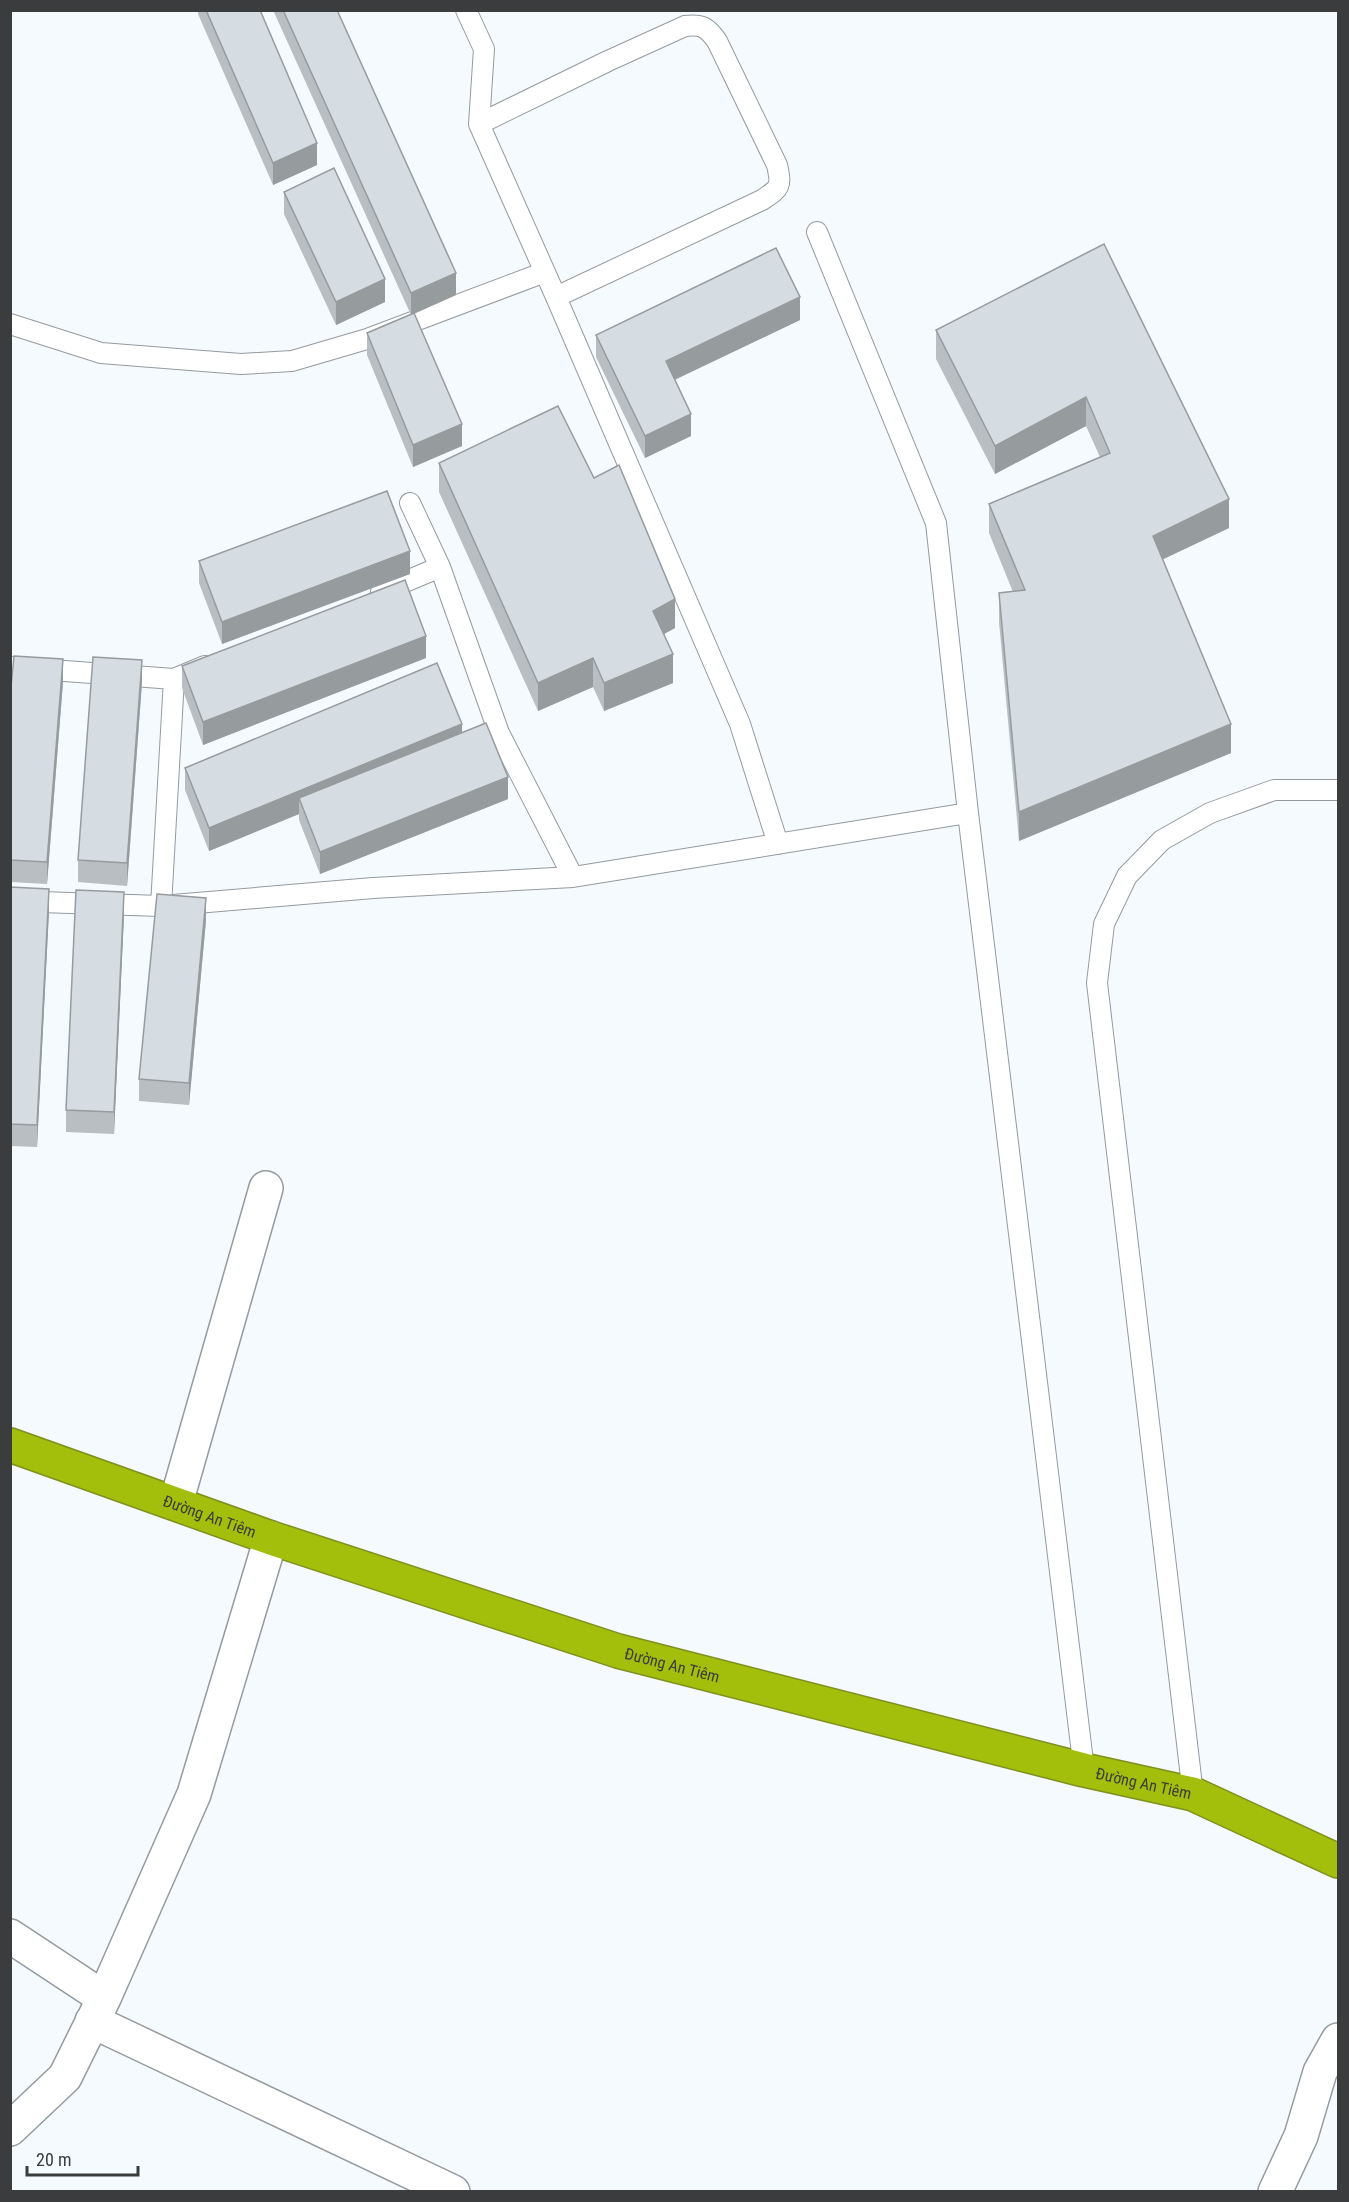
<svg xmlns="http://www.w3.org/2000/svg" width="1349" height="2202" font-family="'Roboto Condensed',sans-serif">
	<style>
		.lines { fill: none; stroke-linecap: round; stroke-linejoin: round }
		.lane-casing { stroke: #949ba0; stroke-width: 22 }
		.street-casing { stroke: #949ba0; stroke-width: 36 }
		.highway-casing { stroke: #7f901e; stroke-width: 36 }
		.lane { stroke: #fff; stroke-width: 20 }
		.street { stroke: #fff; stroke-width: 33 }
		.highway { stroke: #a4be0c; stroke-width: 33 }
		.wall { fill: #b8bec2 }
		.shaded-wall { fill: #969b9e }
		.building { fill: #d6dde2; stroke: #969b9e; stroke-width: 1.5 }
		.labels { text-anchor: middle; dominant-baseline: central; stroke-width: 5; stroke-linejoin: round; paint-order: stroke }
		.street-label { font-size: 16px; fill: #3a3c3e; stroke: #f5faff }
	</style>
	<rect width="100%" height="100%" fill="#f5faff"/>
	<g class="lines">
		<defs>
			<path id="lane" d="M466,10L484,49L479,124L556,297L740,724L778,844
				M479,124L608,61L685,26C702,24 707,27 717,41L777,165C782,187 780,188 762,200L556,297
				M817,232L936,523L968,813L1084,1770
				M10,324L101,353L241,364L292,361L367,339L545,272
				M410,503L440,567L499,733L573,877L968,813
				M381,592L440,567
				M10,667L174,679L205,666
				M10,901L161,906L373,888L573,877
				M161,906L174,679
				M1193,1794L1097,983L1104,924L1127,876L1162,840L1210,813L1274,790H1338"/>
			<path id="street" d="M176,1503L266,1188
				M10,1936L104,1998
				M92,2021L453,2192
				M10,2129L65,2077L104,1998L194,1794L271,1538
				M1275,2192L1301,2136L1320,2072L1338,2040"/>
			<g id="highway">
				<path id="s1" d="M10,1445L271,1538L618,1651L1084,1770L1193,1794L1338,1861"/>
			</g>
		</defs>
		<use href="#lane" class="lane-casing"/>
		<use href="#street" class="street-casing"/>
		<use href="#highway" class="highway-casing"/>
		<use href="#lane" class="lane"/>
		<use href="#street" class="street"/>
		<use href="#highway" class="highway"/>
	</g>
	<path class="wall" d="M198,10H260L317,165L273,185L198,14Z
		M273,10H337L456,295L414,314L462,446L413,467L367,355V333L411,315Z
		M284,192L385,302L336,325L284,214Z
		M1104,244L1229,528L1163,559L1231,753L1019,841L999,622V593L1013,592L989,533V504L1100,457L1086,426L995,474L936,359V330Z
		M800,320L675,379L691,436L645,458L596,357V335Z
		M439,463L594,478L675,628L664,634L673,683L604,711L593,687L538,711L439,492Z
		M199,561L410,574L222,644L199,583Z
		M426,658L203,745L182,688V666Z
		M63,682L47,884L10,882V697Z
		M142,682L127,886L78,882V860Z
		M462,732L508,799L320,874L299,820V814L209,851L185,790V768Z
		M10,887L49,911L37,1147L10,1146Z
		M124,915L114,1134L66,1132V1110Z
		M206,920L189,1105L139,1101V1079Z"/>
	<path class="shaded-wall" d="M317,143V165L273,185V163Z
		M456,273V295L411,315V293Z
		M385,279V302L336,325V302Z
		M800,297V320L666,384V361Z
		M1086,397V426L995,474V446Z
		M691,414V436L645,458V436Z
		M462,424V446L413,467V445Z
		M1229,499V528L1153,564V536Z
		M410,551V574L222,644V622Z
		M675,599V628L653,640V611Z
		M426,636V658L203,745V722Z
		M673,654V683L604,711V683Z
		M593,658V687L538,711V683Z
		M63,659V682L47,884V862Z
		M142,660V682L127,886V863Z
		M462,724V746L299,798V814L209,851V828Z
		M1231,724V753L1019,841V812Z
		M508,777V799L320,874V852Z
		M49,889V911L37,1147V1125Z
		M124,892V915L114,1134V1112Z
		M206,898V920L189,1105V1083Z"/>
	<path class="building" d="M206,10H260L317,143L273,163Z
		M283,10H337L456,273L411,293Z
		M334,168L385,279L336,302L284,192Z
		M1104,244L1229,499L1153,536L1231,724L1019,812L999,593L1025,590L989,504L1110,453L1086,397L995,446L936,330Z
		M776,248L800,297L666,361L691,414L645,436L596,335Z
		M414,313L462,424L413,445L367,333Z
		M558,406L594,478L619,465L675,599L653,611L673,654L604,683L593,658L538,683L439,463Z
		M387,491L410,551L222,622L199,561Z
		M405,580L426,636L203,722L182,666Z
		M14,656L63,659L47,862L10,860V697Z
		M93,657L142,660L127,863L78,860Z
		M437,663L462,724L209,828L185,768Z
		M486,723L508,777L320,852L299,798Z
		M10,887L49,889L37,1125L10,1124Z
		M76,890L124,892L114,1112L66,1110Z
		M157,894L206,898L189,1083L139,1079Z"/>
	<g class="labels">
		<g class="street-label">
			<text stroke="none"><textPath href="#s1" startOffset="212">Đường An Tiêm</textPath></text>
			<text stroke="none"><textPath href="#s1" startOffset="698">Đường An Tiêm</textPath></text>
			<text stroke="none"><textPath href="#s1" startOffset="1184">Đường An Tiêm</textPath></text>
		</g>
	</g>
	<rect width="1349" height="2202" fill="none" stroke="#3a3c3e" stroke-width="24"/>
	<path d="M27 2166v9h111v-9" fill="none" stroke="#3a3c3e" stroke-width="3"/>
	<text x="36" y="2166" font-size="18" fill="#3a3c3e" stroke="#f5faff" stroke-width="4.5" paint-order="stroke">20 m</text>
</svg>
